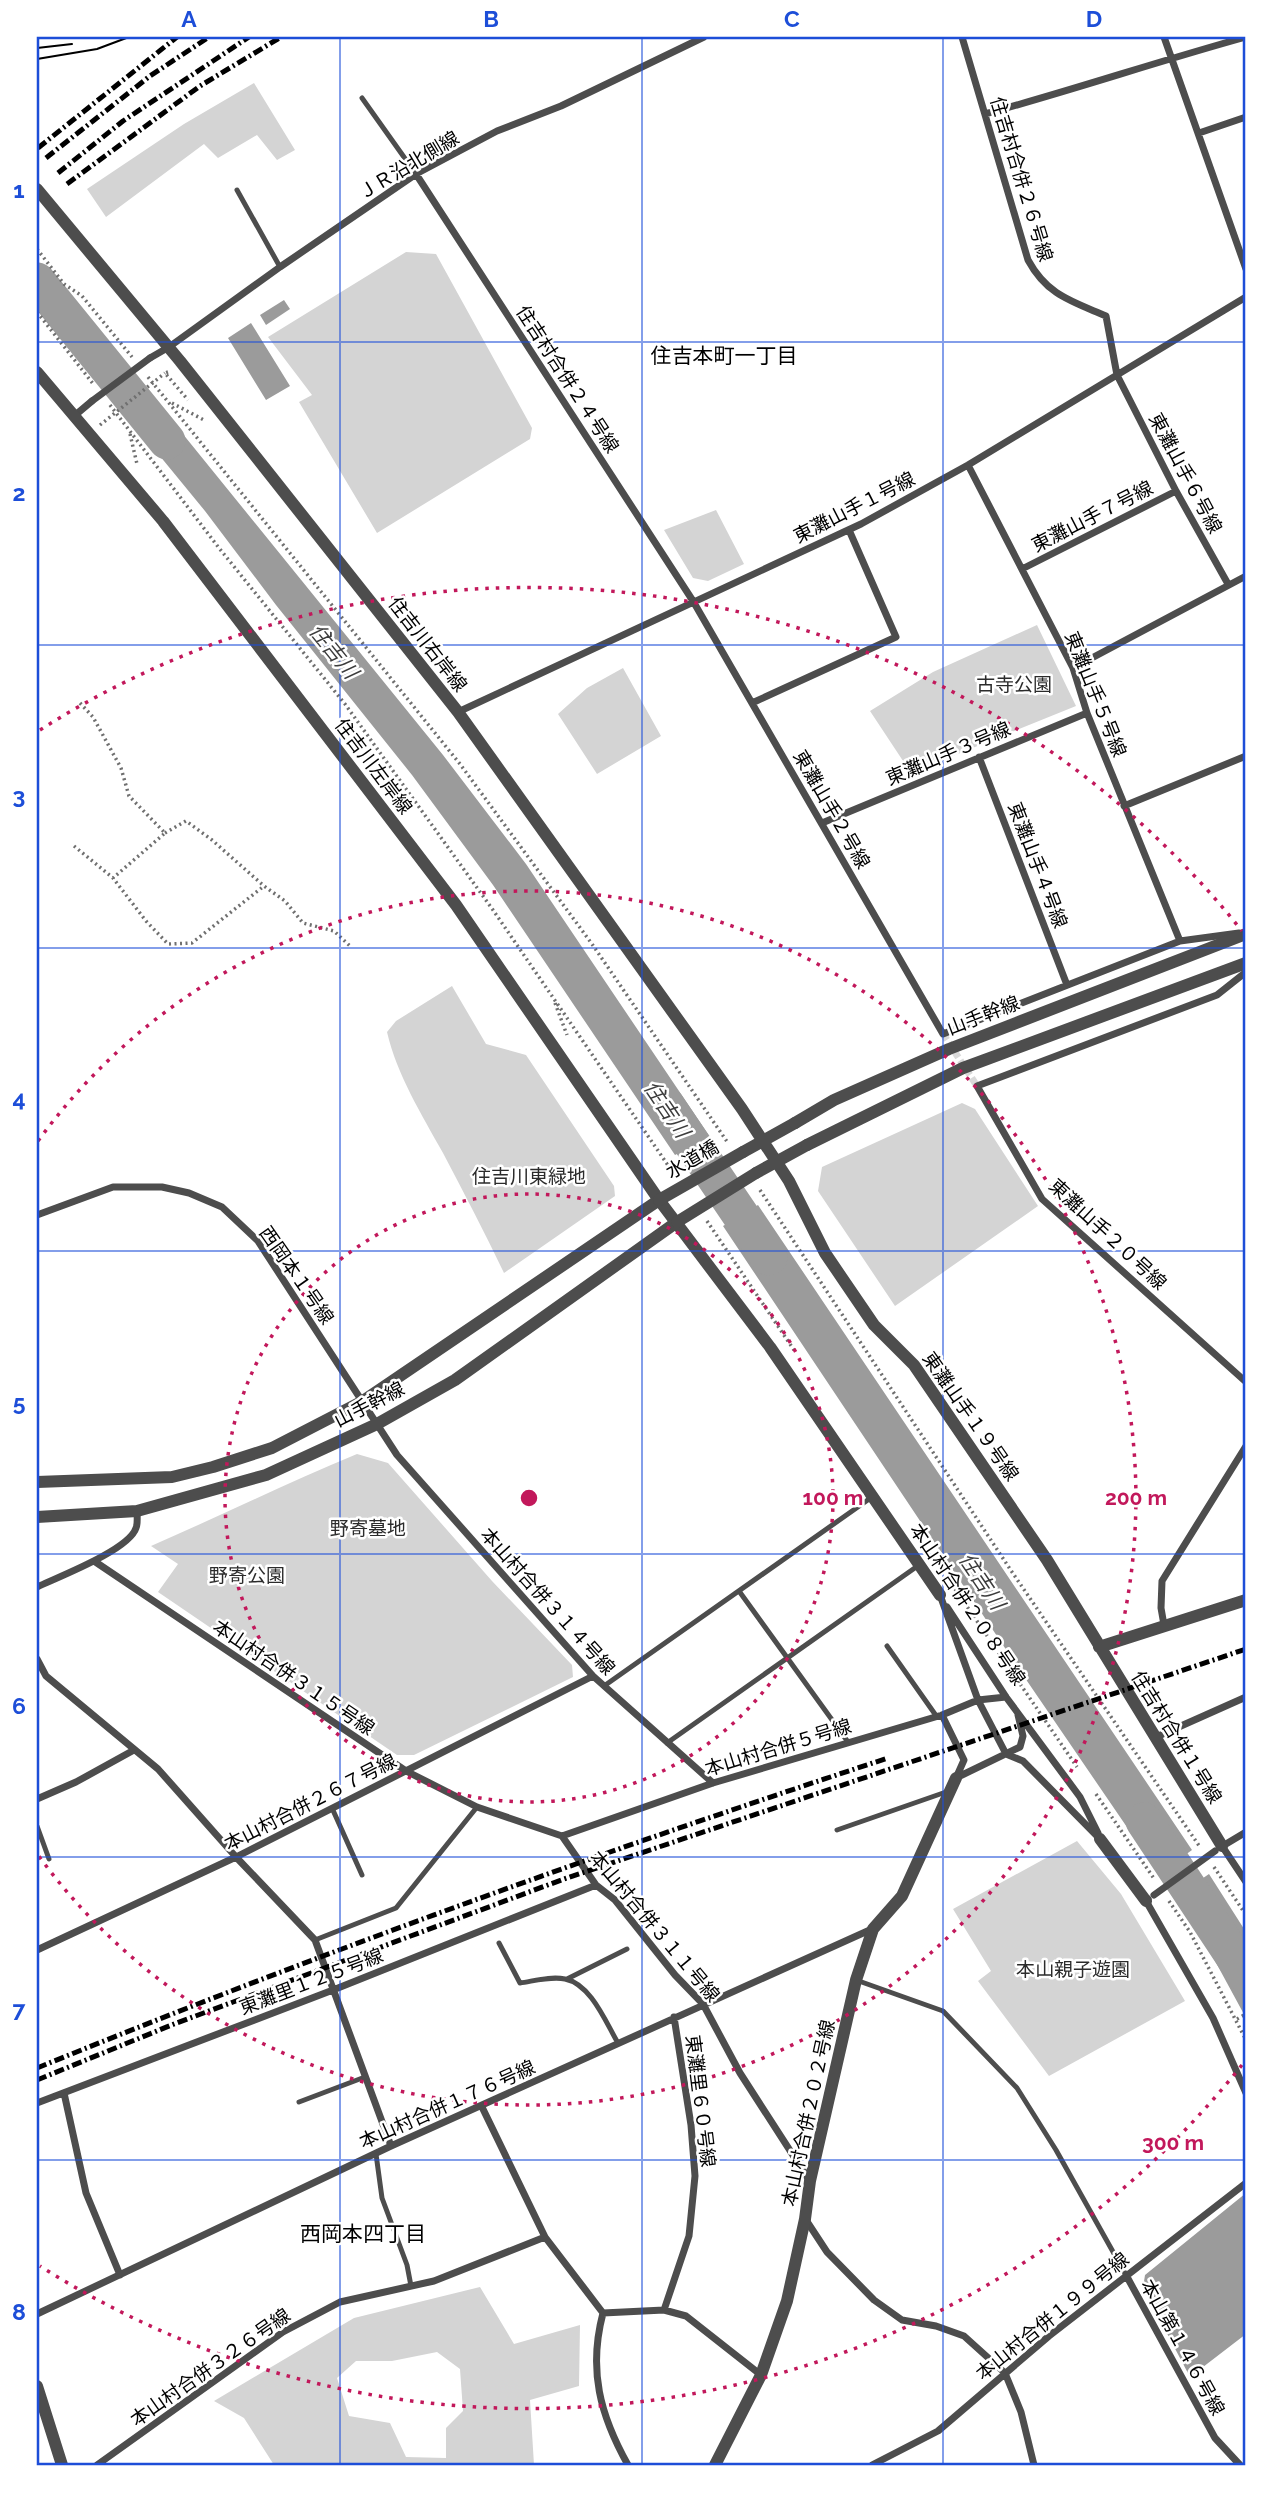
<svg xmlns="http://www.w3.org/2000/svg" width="1283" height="2502" font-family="Raleway,'Noto Sans JP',sans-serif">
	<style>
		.green { fill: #d4d4d4; fill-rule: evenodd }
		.water { fill: #9b9b9b }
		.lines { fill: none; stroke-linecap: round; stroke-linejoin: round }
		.river { stroke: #9b9b9b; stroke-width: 37 }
		.minor-tunnel { stroke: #d9d9d9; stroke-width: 7; stroke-dasharray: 7 3.5; stroke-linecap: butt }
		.path { stroke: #6f6f6f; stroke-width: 3.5; stroke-dasharray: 2 3.5; stroke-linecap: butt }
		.service { stroke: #4d4d4d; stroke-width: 5 }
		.minor { stroke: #4d4d4d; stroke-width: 7 }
		.tertiary { stroke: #4d4d4d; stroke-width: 12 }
		.tram { stroke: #000; stroke-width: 2 }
		.rail { stroke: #000; stroke-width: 5; stroke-dasharray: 10 3.5 2 3.5; stroke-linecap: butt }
		.path-bridge { stroke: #6f6f6f; stroke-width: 3.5; stroke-dasharray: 2 3.5; stroke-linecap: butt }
		.minor-bridge { stroke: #4d4d4d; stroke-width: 7 }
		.tertiary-bridge { stroke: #4d4d4d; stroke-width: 12 }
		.grid { fill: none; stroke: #1d4ed8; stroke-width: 2; stroke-opacity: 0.55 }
		.ring { fill: none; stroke: #c2185b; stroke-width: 3.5; stroke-dasharray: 3.5 7 }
		.labels { text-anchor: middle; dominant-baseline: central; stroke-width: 5; stroke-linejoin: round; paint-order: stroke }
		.street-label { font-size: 19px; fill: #000; stroke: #fff }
		.park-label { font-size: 19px; fill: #2b2b2b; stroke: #fff }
		.neighbourhood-label { font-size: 21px; fill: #000; stroke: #fff }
		.water-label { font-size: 21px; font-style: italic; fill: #3c3c3c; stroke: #fff }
		.centre { fill: #c2185b; stroke: #fff; stroke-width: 3.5 }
		.ring-label { font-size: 21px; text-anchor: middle; font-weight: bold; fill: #c2185b; stroke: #fff; stroke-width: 5; stroke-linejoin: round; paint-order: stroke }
		.neatline { fill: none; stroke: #1d4ed8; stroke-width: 2.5 }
		.grid-label { font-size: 23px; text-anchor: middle; font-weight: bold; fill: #1d4ed8 }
	</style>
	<rect width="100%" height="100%" fill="#fff"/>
	<path class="green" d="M254,83L295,150L277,160L257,135L218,158L204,144L106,217L87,189L184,124Z
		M406,252L436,254L532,428L530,439L377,533L299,402L312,395L268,337Z
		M716,510L744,564L708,581L693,578L664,530Z
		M1037,625L1076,706L911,773L870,711L933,672Z
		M623,668L661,736L597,774L558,714L587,688Z
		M452,986L486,1044L526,1055L614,1186L615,1196L504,1273C485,1233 464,1193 443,1153C422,1115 397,1075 387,1032L396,1021Z
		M962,1103L975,1109L1038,1206L895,1306L818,1191L822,1167Z
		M357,1454L388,1463L492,1581L572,1665L573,1677L414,1755H397L158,1592L178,1564L151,1546C220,1516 287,1483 357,1454Z
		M1077,1841L1121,1894L1185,2001L1049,2076L978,1981L991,1971L953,1909Z
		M480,2287L514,2344L580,2325L579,2386L530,2400L534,2465H274L244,2418L214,2401L354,2318ZM437,2352L460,2369L463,2411L446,2428V2458L406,2457L390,2423L349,2416L337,2378L356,2361H392Z"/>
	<path class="water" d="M37,266L125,362L99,381L37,301Z
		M284,300L290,309L266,325L260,315Z
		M251,323L290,386L266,400L228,338Z
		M148,391L443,755L526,864L710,1137L675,1155L493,885L412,775L276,605L205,511L123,411Z
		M758,1205L1192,1850L1159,1874L1025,1678L723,1226Z
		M1209,1874L1246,1932V2018L1195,1924L1175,1897Z
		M1246,2193V2334L1190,2377L1143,2288L1145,2275Z"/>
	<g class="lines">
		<path class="river" d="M37,281L167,441
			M666,1105L769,1257
			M1144,1821L1246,1975"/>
		<path class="minor-tunnel" d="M943,1034L977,1086"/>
		<path class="path" d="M37,249L64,284L82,296L132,357
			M37,312L94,385
			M168,372L165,373L188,400
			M148,377L460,764L592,944L728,1143
			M172,403L204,420
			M110,405L219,548L345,704L493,910L674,1174
			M130,434L137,464
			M80,703L93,717L121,768L129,796L165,833L113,878
			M165,833L186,821L212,840L264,886L285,901L303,923L334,931L350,946
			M74,846L113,878L146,921L168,944L192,943L264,886
			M555,1003L567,1035
			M760,1190L1012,1572L1200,1847
			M707,1221L794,1350
			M955,1589L1077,1767
			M1096,1794L1155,1880
			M1214,1867L1246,1915
			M1169,1901L1190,1932L1246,2040
			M1237,2019L1246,2014"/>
		<path class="service" d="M362,98L416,174
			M237,190L280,267
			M739,1591L848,1742
			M887,1646L937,1717
			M604,1686L872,1497
			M667,1743L919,1565
			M332,1808L362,1875
			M37,1826L49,1859
			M837,1830L946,1792
			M315,1940L396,1908L477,1807
			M499,1943L520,1983C534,1981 551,1976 565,1979C591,1984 606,2023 618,2043
			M567,1979L627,1949
			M856,1980L943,2011L1017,2088L1056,2150L1126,2275
			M299,2102L365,2077
			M376,2154L382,2198L407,2265L411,2286"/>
		<path class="minor" d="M962,37L1028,260C1047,295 1071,301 1106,316L1117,375L1176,491L1228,584
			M1164,37L1246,269
			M985,114C1073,90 1159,61 1246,37
			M1199,133L1246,117
			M416,174L693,601L943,1034L1180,941L1239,933
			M150,358L169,347L280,267L416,174L497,131L561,106L704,37
			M73,417L92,401
			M968,465L1073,668L1087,713L1180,941
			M1022,569L1176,491
			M1073,668L1246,576
			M752,703L896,637L849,530
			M458,712L861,524L968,465L1246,297
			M979,757L1067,985
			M1124,806L1246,756
			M822,823L1087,713
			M1246,972L1217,995L977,1086L1042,1199L1246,1382
			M37,1215L113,1187H162L189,1193L222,1207L258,1241L397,1455L593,1676L713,1783
			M94,1561L406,1771L477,1807L562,1836
			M37,1587C58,1577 129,1550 136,1528C138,1524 137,1516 137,1511
			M940,1595L978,1700L1006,1754L1023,1761L1100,1839
			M947,1607L1006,1697L1080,1797L1098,1833
			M1164,1625L1161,1608L1162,1581L1246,1446
			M37,1659L46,1676L158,1769L236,1857L315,1940L391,2146
			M942,1715L964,1760L956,1778
			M1154,1738L1246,1697
			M956,1778L1020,1747L1023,1736L1018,1715
			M37,1799L76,1782L134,1750
			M562,1836L713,1783L942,1715L978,1700L1006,1697
			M562,1836L596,1885L615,1900L675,1975L703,2004L740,2073L809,2180
			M1222,1846L1246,1882
			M1221,1847L1246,1832
			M1148,1899L1146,1901L1213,2018L1246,2093
			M37,1950L236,1857L593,1676
			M64,2093L86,2193L120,2275
			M37,2103L333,1990L596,1885
			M482,2107L545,2237L603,2313C588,2370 600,2415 628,2465
			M806,2220L827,2252L874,2300L902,2320L936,2326L964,2336L1005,2373L1021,2412L1034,2465
			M1126,2275L1215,2438L1240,2465
			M664,2310L689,2236L695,2176L691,2125L674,2017
			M603,2313L664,2310L686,2316L761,2375
			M37,2314L391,2146L872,1929
			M97,2465L283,2332L340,2302L434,2281L545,2237
			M872,2465L938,2431L1049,2336L1246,2183"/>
		<path class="tertiary" d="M37,189L180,361L458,712L742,1109L789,1181L825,1253L874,1325L914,1365L1047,1560L1222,1846
			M37,372L163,521L456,905L659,1200L770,1347L940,1595
			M743,1152L795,1123
			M756,1173L807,1145
			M37,1482L172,1477L213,1467L272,1448L363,1401L659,1200
			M37,1517L137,1511L266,1475L377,1424L455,1380L677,1222
			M1099,1647L1246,1600
			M1100,1839L1146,1901
			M37,2386L62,2465
			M715,2465L761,2375L787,2301L805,2219L810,2181L856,1980L873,1929L902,1896L956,1778"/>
		<path class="tram" d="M37,48L72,44
			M37,59L97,49L129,37"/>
		<path class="rail" d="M38,148L177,37
			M46,158L150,76L209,37
			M58,173L123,121L249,37
			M67,184L200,86L281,37
			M37,2068C317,1954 601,1852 888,1758
			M37,2080L174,2024L564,1879L1246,1649"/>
		<path class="path-bridge" d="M100,425L165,373"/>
		<path class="minor-bridge" d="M92,401L150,358
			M1154,1895L1215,1851"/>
		<path class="tertiary-bridge" d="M795,1123L834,1100L949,1049L1246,934
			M807,1145L963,1068L1246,963
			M659,1200L743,1152
			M677,1222L756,1173"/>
	</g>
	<path class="grid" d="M340,37V2465M642,37V2465M943,37V2465M37,342H1246M37,645H1246M37,948H1246M37,1251H1246M37,1554H1246M37,1857H1246M37,2160H1246"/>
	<g class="ring">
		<circle cx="529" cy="1498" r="304"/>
		<path d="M38 1141A607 607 0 1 1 38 1855"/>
		<path d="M1242 2065A911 911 0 0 1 40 2266M40 730A911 911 0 0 1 1242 931"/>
	</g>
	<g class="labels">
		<g class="street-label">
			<text transform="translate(408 165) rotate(-31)">ＪＲ沿北側線</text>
			<text transform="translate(1022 179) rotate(73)">住吉村合併２６号線</text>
			<text transform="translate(568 379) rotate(57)">住吉村合併２４号線</text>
			<text transform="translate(1186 473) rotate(62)">東灘山手６号線</text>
			<text transform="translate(854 507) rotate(-27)">東灘山手１号線</text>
			<text transform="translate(1092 516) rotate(-27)">東灘山手７号線</text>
			<text transform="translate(428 644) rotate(52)">住吉川右岸線</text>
			<text transform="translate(1096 694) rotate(68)">東灘山手５号線</text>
			<text transform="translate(948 753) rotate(-23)">東灘山手３号線</text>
			<text transform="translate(374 766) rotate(53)">住吉川左岸線</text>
			<text transform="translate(832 809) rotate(60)">東灘山手２号線</text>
			<text transform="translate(1038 865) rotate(69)">東灘山手４号線</text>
			<text transform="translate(983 1015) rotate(-21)">山手幹線</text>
			<text transform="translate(692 1159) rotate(-30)">水道橋</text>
			<text transform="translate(1108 1234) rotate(43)">東灘山手２０号線</text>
			<text transform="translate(297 1275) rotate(55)">西岡本１号線</text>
			<text transform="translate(369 1404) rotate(-27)">山手幹線</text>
			<text transform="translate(971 1416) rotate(55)">東灘山手１９号線</text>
			<text transform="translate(548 1601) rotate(48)">本山村合併３１４号線</text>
			<text transform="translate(968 1604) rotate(56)">本山村合併２０８号線</text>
			<text transform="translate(294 1677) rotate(34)">本山村合併３１５号線</text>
			<text transform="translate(1177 1737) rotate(58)">住吉村合併１号線</text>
			<text transform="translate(778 1747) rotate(-17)">本山村合併５号線</text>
			<text transform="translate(310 1802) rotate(-27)">本山村合併２６７号線</text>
			<text transform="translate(655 1926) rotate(50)">本山村合併３１１号線</text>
			<text transform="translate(311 1981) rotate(-21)">東灘里１２５号線</text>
			<text transform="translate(701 2101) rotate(83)">東灘里６０号線</text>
			<text transform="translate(447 2104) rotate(-24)">本山村合併１７６号線</text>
			<text transform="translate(808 2113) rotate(-78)">本山村合併２０２号線</text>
			<text transform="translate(1052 2316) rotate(-39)">本山村合併１９９号線</text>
			<text transform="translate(1183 2347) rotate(61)">本山第１４６号線</text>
			<text transform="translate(210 2367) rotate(-35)">本山村合併３２６号線</text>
		</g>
		<g class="park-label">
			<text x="1014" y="684">古寺公園</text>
			<text x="529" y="1176">住吉川東緑地</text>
			<text x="368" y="1528">野寄墓地</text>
			<text x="247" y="1575">野寄公園</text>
			<text x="1073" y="1969">本山親子遊園</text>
		</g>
		<g class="neighbourhood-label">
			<text x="724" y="355">住吉本町一丁目</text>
			<text x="363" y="2233">西岡本四丁目</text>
		</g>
		<g class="water-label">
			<text transform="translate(334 651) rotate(51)">住吉川</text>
			<text transform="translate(667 1109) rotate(56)">住吉川</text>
			<text transform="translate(982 1581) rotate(56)">住吉川</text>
		</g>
	</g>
	<circle cx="529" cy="1498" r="10" class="centre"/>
	<g class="ring-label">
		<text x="833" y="1505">100 m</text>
		<text x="1136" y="1505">200 m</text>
		<text x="1173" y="2150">300 m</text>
	</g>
	<rect width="1283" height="2502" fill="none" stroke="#ffffff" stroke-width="77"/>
	<rect x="38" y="38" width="1206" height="2426" class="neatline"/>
	<g class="grid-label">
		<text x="189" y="27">A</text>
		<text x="491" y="27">B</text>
		<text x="792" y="27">C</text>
		<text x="1094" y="27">D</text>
		<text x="19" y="198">1</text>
		<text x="19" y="501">2</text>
		<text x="19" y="804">3</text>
		<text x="19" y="1107">4</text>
		<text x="19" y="1411">5</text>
		<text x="19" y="1714">6</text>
		<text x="19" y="2017">7</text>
		<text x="19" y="2320">8</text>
	</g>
</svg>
